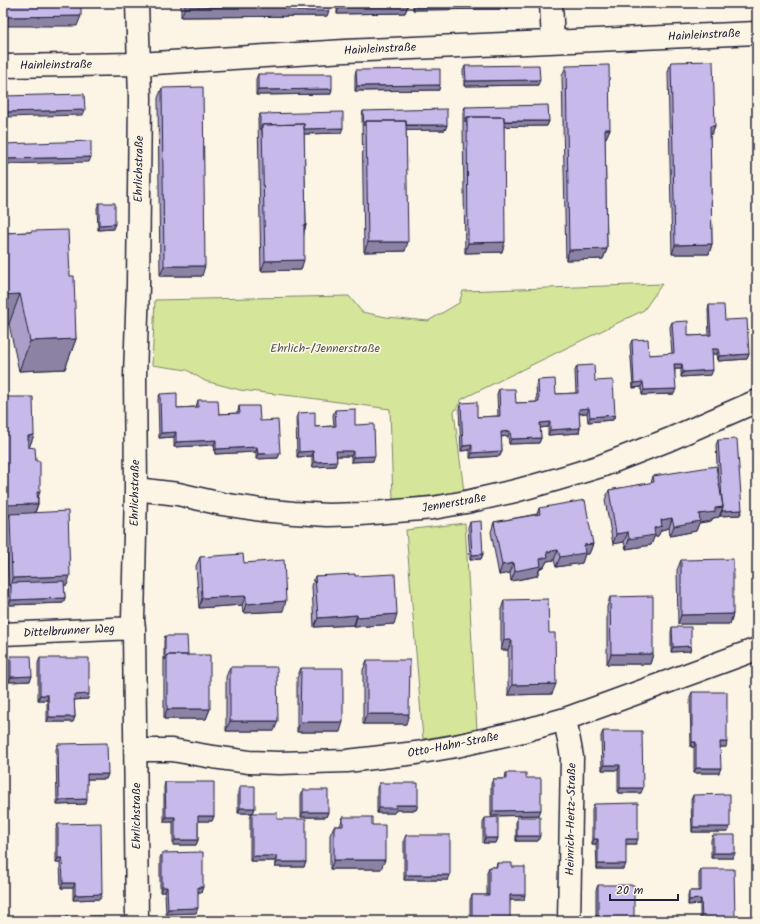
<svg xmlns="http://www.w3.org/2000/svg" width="760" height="924" font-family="Kalam,sans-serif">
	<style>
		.green { fill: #d5e69a; stroke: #7c846a }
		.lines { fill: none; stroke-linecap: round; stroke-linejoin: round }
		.minor-casing { stroke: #22223b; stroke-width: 25 }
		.minor { stroke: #fcf5e5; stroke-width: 22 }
		.wall { fill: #ab9fc9; stroke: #22223b }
		.shaded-wall { fill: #8b82a4; stroke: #22223b }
		.building { fill: #c7b9ea; stroke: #22223b }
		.labels { text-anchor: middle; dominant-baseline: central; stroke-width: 3.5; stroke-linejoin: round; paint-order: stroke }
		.street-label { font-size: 12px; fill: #22223b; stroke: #fcf5e5 }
		.park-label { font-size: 12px; fill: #4f5353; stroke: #fcf5e5 }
	</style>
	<rect width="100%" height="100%" fill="#fcf5e5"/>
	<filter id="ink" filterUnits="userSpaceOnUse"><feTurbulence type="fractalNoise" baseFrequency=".025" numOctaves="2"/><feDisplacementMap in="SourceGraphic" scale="8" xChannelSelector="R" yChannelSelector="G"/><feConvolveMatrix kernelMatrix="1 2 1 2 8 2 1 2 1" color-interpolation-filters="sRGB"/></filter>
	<g filter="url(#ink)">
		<path class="green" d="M662,284L644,310L462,399L454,412L464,492L393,500L390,409L302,397L240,390L205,381L187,370L152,365L155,300L349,296L362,312L386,317L428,321L459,303L463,291Z
			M465,523L477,730L423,739L406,530Z"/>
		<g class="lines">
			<defs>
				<path id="minor" d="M551,3L553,41
					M3,66L139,64L345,51L757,33
					M136,489L178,494L222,504L261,510L294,513L328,515L361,514L433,508L466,502L515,491L558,479L601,466L668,440L757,401
					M3,634L134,628
					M565,719L572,757L569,921
					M136,750H172L213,757L249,762L279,763L347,761L416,753L456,746L523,731L565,719L615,701L757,649
					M137,921L134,628L133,621L136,489L135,376L138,285L140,98L137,3"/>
			</defs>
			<use href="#minor" class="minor-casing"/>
			<use href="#minor" class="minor"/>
		</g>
		<path class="wall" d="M181,3H329L327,16L181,17Z
			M337,3H409L405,13L337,14Z
			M413,3H510L508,9L413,10Z
			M671,62L715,126L711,135H710L712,244L709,254H672L668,72Z
			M465,66L538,85L464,86L463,71Z
			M566,66L610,129L606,138H605L607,249L603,259L566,260L562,76Z
			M356,70L439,90L355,91V75Z
			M258,74L331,94L256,95V79Z
			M162,88L202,276H160L158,98Z
			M465,107L549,121L547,126H504L502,252L465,253L463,127V112Z
			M363,111L447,125L445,130H406L405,251L364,252L362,116Z
			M260,114L341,133L304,134L306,225L304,232L301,270L261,271L258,119Z
			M99,203L113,229L98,230L97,208Z
			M31,231L70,276L76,339L65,369L19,371L9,324L3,325V233L31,232Z
			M709,305L725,320L749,354L747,359L718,361L717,354H712L711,375L681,377V369H675L674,394L642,395L641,387L633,388L630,345L632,340L649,355L672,354L670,327L672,322L688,336L709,335L708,310Z
			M577,366L595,381L615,415L613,420L588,422L587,413L579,414L580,428L579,433L548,435V427L540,428L541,438L539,443L509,444L508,436L501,437L502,451L500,456L470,458V450L461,451L459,408L461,403L477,417L498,416L497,394L499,389L516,403L537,402L536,385L538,380L556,394L576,393L575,371Z
			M160,394L177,408L196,407L198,400L219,414L238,413V411L239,406L260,421L280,453L278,458L256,459V452L215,454L214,445L174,447V437L159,438L158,399Z
			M3,397L34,435L29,447L38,499V504L35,513L67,585H64L65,598L63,603L9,605L6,523H3Z
			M335,410L355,425L373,461L351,462V456H337L335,466L312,467V456L297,457L296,418L298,413L315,427L334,426L333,415Z
			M718,440L742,510L740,515L720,516V514L719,517L713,518L711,521L699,523L696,531L670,536L669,528L661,530L658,536L654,537L651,545L626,549L624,542L613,544L605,500L609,490L651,483L653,476L718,480L716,445Z
			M539,508L593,544L589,554H585L582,563L556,567L554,560L547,561L544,567L540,568L537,576L511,581L510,573L499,575L491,532L494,522L537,514Z
			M470,522L483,554L481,559L470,560L468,527Z
			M200,557L244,563L283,611L243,613L242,605L199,608L196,566Z
			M681,560L733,614L730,624H678L677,570Z
			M315,576H355L394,624L354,627V625L314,627L312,586Z
			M610,597L653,654L650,664H607V607Z
			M504,600L549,633L552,694L508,695V650H501V610Z
			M672,627L691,646L690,651L671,652V632Z
			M165,636L188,655L210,709L206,719H164V641Z
			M11,656L32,676L30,681L9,682V661Z
			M40,658L88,699L74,700L75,717L73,722H47V700H38V663Z
			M367,660L406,724H363V670Z
			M230,667L274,731H226V677Z
			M301,668L340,732H297V678Z
			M692,692L726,747H720L719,773H694V747H691L690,697Z
			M603,731L641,793H618V770H602L601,736Z
			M58,744L108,774L106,779H87L86,804L57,805L56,749Z
			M506,773L526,778L539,815L491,816V784L493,779H505Z
			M165,782L214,816L212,821H198V840L196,845H173V822H164V787Z
			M379,783L418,805L416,810H396L394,813H377V788Z
			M240,786L255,808L253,813H238V791Z
			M303,790L328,812L326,817H301V795Z
			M693,795L728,832H692L691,800Z
			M594,804L636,844H626L624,869H597L596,844H592V809Z
			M252,813L277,819L306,862L304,867H275V861H250V818Z
			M343,817L372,825L381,869H330V835L334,826H340Z
			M517,817L538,841H516V822Z
			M485,818L498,838L496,843H483V823Z
			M58,824L100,899L73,900V888H61L60,863H56V829Z
			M406,835L450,875L448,880H404V840Z
			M713,835L733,858H711V840Z
			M162,853L203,887L201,892H198L196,913L166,914L165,892H160V858Z
			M497,863L512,867L524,900H510L509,921H470V900L472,895H487V872L489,867H496Z
			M701,869L734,921H700V904L688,905V896L689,891H699V874Z
			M598,885L634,921H596V890Z"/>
		<path class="shaded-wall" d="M409,3L405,13L337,14L340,4Z
			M442,3H510L508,9L413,10L414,5H441Z
			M591,3H618L590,4Z
			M299,6L329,11L327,16L181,17L185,7Z
			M81,16L77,26H3V17Z
			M540,80L538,85L464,86L466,81Z
			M440,85L439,90L355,91L357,86Z
			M332,89L331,94L256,95L258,90Z
			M85,110L83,115L3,117V112Z
			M549,121L547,126L467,127V122Z
			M447,125L445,130L366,131V126Z
			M710,126H715L711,135H706Z
			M343,128L341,133L262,135V130Z
			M605,129H610L606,138L601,139Z
			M91,157L89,162L3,164V159Z
			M115,224L113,229L98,230L99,225Z
			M304,225H306L303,235Z
			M368,242H408L405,251L364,252Z
			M505,242L502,252L465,253L468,243Z
			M712,244L709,254H672L675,245Z
			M607,249L603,259L566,260L569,250Z
			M304,260L301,270L261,271L265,261Z
			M164,266H205L202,276H160Z
			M20,294L9,324L3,325V295Z
			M76,339L65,369L19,371L30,341Z
			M712,349H719L717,354H710Z
			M749,354L747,359L718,361L719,356Z
			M674,364H682L681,369H673Z
			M713,370L711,375L681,377L683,372Z
			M643,382L641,387L633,388L634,383Z
			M676,389L674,394L642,395L644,390Z
			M589,408L587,413L577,414L579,409Z
			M615,415L613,420L588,422L590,417Z
			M550,422L548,427L538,428L540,423Z
			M580,428L579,433L548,435L550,430Z
			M510,431L508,436L499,437L501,432Z
			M176,432L174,437L159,438L161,433Z
			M34,435L27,453L28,436Z
			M541,438L539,443L509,444L511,439Z
			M216,440L214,445L174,447L176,442Z
			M472,445L470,450L461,451L463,446Z
			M257,447L256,452L215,454L216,449Z
			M313,451L312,456L297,457L299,452Z
			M336,451H353L351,456H335Z
			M502,451L500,456L470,458L472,453Z
			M280,453L278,458L256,459L258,454Z
			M375,456L373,461L351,462L353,457Z
			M337,461L335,466L312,467L314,462Z
			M37,492H40L36,504H38L31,522L10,514L6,523H3V505Z
			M723,507L719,517L713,518L711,521L699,523L696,531L670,536L674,526L699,514L715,508Z
			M742,510L740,515L720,516L722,511Z
			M672,518L669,528L661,530L658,536L654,537L651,545L626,549L629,539L654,528L661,520Z
			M628,532L624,542L613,544L616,534Z
			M593,544L589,554H585L582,563L556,567L560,557L584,545Z
			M558,550L554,560L547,561L544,567L540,568L537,576L511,581L515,571L540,559L547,552Z
			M483,554L481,559L470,560L472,555Z
			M514,563L510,573L499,575L502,565Z
			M70,576L67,585L11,588V583L12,578Z
			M246,596L242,605L199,608L202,598Z
			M65,598L63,603L9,605L11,600Z
			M286,601L283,611L243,613L246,604Z
			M397,614L394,624L354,627L357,617Z
			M733,614L730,624H678L681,615Z
			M357,615L354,625L314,627L318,618Z
			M504,640H512L508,650H501Z
			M691,646L690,651L671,652L673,647Z
			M611,654H653L650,664H607Z
			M32,676L30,681L9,682L11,677Z
			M556,684L552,694L508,695L512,685Z
			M89,694L88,699L72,700L74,695Z
			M40,695H48L47,700H38Z
			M167,709H210L206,719H164Z
			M367,714H409L406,724H363Z
			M49,717H75L73,722H47Z
			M230,721H278L274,731H226Z
			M300,722H343L340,732H297Z
			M692,742H696L694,747H691Z
			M720,742H727L726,747H719Z
			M604,765H620L618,770H602Z
			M696,768H721L719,773H694Z
			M87,774H108L106,779H85Z
			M620,788H643L641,793H618Z
			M87,799L86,804L57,805L59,800Z
			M396,805H418L416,810H396L394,813H377L379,808Z
			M240,808H255L253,813H238Z
			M541,810L539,815L491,816L493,811Z
			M303,812H328L326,817H301Z
			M198,816H214L212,821H196Z
			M166,817H175L173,822H164Z
			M693,827H730L728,832H692Z
			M517,836H540L538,841H516Z
			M485,838H498L496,843H483Z
			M594,839H598L596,844H592Z
			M626,839H638L636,844H624Z
			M175,840H198L196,845H173Z
			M713,853H735L733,858H711Z
			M252,856H277L275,861H250Z
			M58,858H62L60,863H56Z
			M334,860H385L381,869H330Z
			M277,862H306L304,867H275Z
			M598,864H626L624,869H597Z
			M406,875H450L448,880H404Z
			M63,883H75L73,888H61Z
			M162,887H167L165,892H160Z
			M198,887H203L201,892H196Z
			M102,894L100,899L73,900L75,895Z
			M510,895H525L524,900H508Z
			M701,899L700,904L688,905L689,900Z
			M198,908L196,913L166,914L168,909Z
			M472,918H510L509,921H470Z
			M735,919L734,921H701L702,920Z"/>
		<path class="building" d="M3,3H81V16L3,17Z
			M185,3H299V6L185,7Z
			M299,3H329V11H297L299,6Z
			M340,3H409L340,4Z
			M414,3H441V5H414Z
			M713,61L715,126H710L712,244L675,245L671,62Z
			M539,65L540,80L466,81L465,66Z
			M609,65L610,129H605L607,249L569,250L566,66Z
			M440,69V85L357,86L356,70Z
			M258,74H332V89L258,90Z
			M203,87L205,266H164L162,88Z
			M84,94L85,110L3,112V96Z
			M548,105L549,121H504V117H467L465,122V107Z
			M447,109V125H406V121H366L364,126L363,111Z
			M343,112V128L304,129V124L262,125L260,130V114Z
			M467,117H504L505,242L468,243Z
			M366,121H406L408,242H368Z
			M304,124L306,225H304V260L265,261L262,125Z
			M91,141V157L3,159V144Z
			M99,203H115V224L99,225Z
			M68,230L70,276H74L76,339L30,341L20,294L3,295V233L31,232V231Z
			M709,305H724L725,320L747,319L749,354L719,356V349H712L713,370L683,372L682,364H674L676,389L644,390L643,382L634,383L632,340L648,339L649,355L674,353L672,322L688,321V336L711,335Z
			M594,365L595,381L613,380L615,415L590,417L589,408L579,409L580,428L550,430V422L540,423L541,438L511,439L510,431L501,432L502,451L472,453V445L463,446L461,403L477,402V417L500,416L499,389H515L516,403L539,402L538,380L555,379L556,394L578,393L577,366Z
			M177,393V408L198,407V400H218L219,414L240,413L239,406H259L260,421L278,420L280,453L258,454L257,447L216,449V440L176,442V432L161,433L160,394Z
			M3,397H33L34,435L28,436V447L35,448L36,461H40V492H37L38,504L3,505Z
			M355,409V425L374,424L375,456L353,457V451H336L337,461L314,462L313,451L299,452L298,413L315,412V427L336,426L335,410Z
			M737,439L742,510L722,511L723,507L722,499L718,440Z
			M716,466L723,507L715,508V512L699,514L700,521L674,526L672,518L661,520L662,526L654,528L655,535L629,539L628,532L616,534L609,490L654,482L653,476Z
			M585,500L593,544L584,545L585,553L560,557L558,550L547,552L548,557L540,559L541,566L515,571L514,563L502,565L494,522L540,514L539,508Z
			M68,511L70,576L12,578L10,514Z
			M481,521L483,554L472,555L470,522Z
			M243,554L244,563L284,560L286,601L246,604V596L202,598L200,557Z
			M733,559V614L681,615V560Z
			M355,574V576L395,574L397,614L357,617V615L318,618L315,576Z
			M64,581L65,598L11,600V583Z
			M653,596V654H611L610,597Z
			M548,599L549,633H555L556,684L512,685V640H504V600Z
			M672,627H691V646L673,647Z
			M165,636H187L188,655H167L165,660Z
			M167,655H210V709H167Z
			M11,656H31L32,676L11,677Z
			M40,658H89V694L74,695L75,717H49L48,695H40Z
			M367,660H410L409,714H367Z
			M230,667H277L278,721H230Z
			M301,668H343V722H300Z
			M3,683L4,706H3Z
			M692,692H727V742H720L721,768H696V742H692Z
			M603,731H642L643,788H620V765H604Z
			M107,743L108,774H87V799L59,800L58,744Z
			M506,773H526V778H541V810L493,811V779H506Z
			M165,782H214V816H198V840H175V817H166Z
			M379,783H418V805H396V808H379Z
			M240,786H255V808H240Z
			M303,790H328V812H303Z
			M730,794V827H693V795Z
			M638,803V839H626V864H598V839H594V804Z
			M252,813H277V819H306V862H277V856H252Z
			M343,817H372V825H385V860H334V826H343Z
			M498,817V838H485V818Z
			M517,817H540V836H517Z
			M101,823L102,894L75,895V883H63L62,858H58V824Z
			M406,835H450V875H406Z
			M713,835H735V853H713Z
			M203,852V887H198V908L168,909L167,887H162V853Z
			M497,863H512V867H525V895H510V918H472V895H489V867H497Z
			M701,869H734L735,919L702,920L701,899L689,900V891H701Z
			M598,885H634V921H598Z
			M3,911H5V921H3Z
			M102,916V921H53V917Z"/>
	</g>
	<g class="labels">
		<g class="street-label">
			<text transform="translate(704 35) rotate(-3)">Hainleinstraße</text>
			<text transform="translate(380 49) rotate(-3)">Hainleinstraße</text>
			<text transform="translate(56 65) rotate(-1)">Hainleinstraße</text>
			<text transform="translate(139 169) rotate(-89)">Ehrlichstraße</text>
			<text transform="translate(135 493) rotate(-89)">Ehrlichstraße</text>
			<text transform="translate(454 503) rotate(-10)">Jennerstraße</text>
			<text transform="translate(69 631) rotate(-3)">Dittelbrunner Weg</text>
			<text transform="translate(453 745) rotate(-11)">Otto-Hahn-Straße</text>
			<text transform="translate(136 816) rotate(-90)">Ehrlichstraße</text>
			<text transform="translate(571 819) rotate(-89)">Heinrich-Hertz-Straße</text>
		</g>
		<g class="park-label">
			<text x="325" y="348">Ehrlich-/Jennerstraße</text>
		</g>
	</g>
	<rect width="760" height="924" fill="none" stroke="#fcf5e5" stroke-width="16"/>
	<rect x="8" y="8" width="744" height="908" fill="none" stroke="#22223b" stroke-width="1.5" filter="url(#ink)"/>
	<path d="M610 894v6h68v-6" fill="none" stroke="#22223b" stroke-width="2"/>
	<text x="616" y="894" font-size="12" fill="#22223b" stroke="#fcf5e5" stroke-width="3" paint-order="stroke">20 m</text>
</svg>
